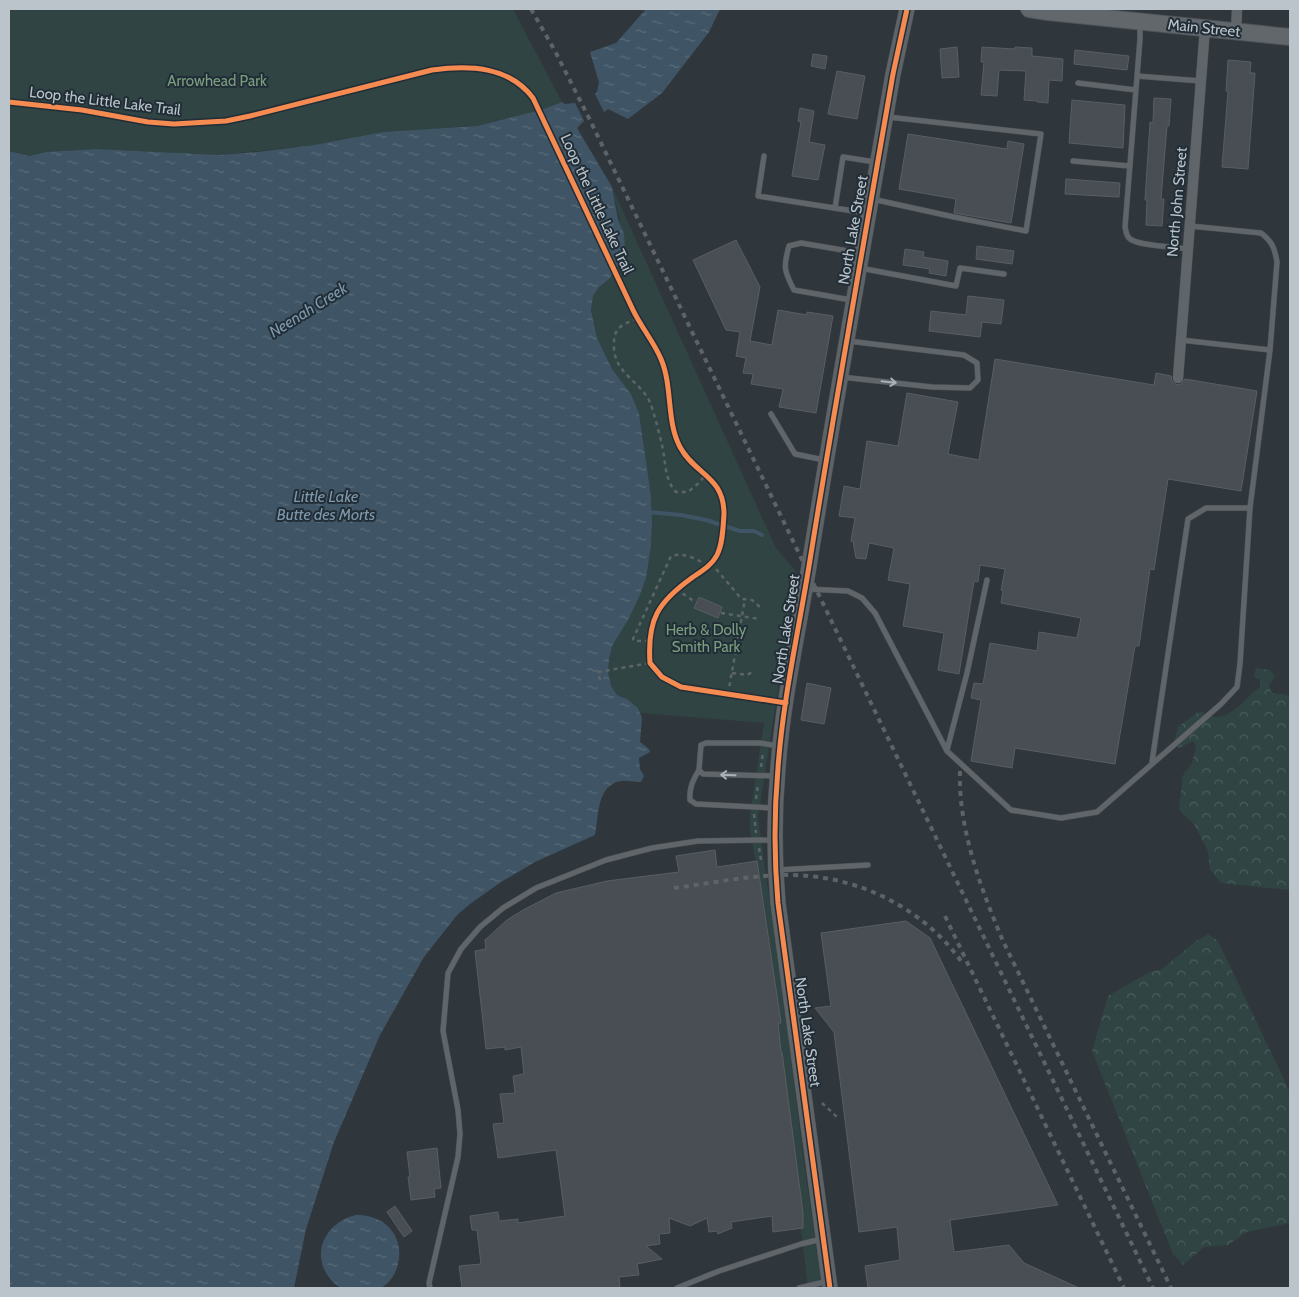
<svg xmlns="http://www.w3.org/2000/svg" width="1299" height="1297" font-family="Cabin,sans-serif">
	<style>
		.forest { fill: url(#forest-crowns) }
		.park { fill: #2f4443 }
		.water { fill: url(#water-ripples) }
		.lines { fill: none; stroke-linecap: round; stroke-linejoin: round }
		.stream { stroke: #3f5565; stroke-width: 4 }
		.building { fill: #484e53; stroke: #585e63 }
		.service-casing { stroke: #4d5257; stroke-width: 6 }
		.minor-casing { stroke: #4d5257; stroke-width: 11 }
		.secondary-casing { stroke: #4d5257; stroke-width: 16 }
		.primary-casing { stroke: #4d5358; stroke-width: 18 }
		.path { stroke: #5d6468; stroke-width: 2.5; stroke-dasharray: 4 4; stroke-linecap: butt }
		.service { stroke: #60656a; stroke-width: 5 }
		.minor { stroke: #60656a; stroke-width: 10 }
		.secondary { stroke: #5e6368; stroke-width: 15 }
		.primary { stroke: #62676c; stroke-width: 16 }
		.rail { stroke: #5e6368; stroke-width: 4; stroke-dasharray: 5 5; stroke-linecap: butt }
		.cycleway-casing { stroke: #222e37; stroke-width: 8 }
		.cycleway { stroke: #f68b52; stroke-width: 5 }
		.oneway { stroke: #a9b1b8 }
		.labels { text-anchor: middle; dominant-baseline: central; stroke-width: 4; stroke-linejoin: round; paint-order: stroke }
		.street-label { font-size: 15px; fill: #bbc4cb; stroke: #222e37 }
		.park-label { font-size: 15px; fill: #7b9f7e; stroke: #222e37 }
		.water-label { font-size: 16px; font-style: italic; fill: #7e98ab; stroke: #222e37 }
	</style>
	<defs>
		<pattern id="forest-crowns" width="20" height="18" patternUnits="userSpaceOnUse" patternTransform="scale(1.25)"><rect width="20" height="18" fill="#2f4443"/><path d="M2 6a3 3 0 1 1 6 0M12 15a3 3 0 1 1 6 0" fill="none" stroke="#4b5d5d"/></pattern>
		<pattern id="water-ripples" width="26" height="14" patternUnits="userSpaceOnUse" patternTransform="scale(1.25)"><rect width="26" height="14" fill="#3f5565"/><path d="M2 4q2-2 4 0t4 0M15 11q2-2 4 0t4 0" fill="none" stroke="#596c7a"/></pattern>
	</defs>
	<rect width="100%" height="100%" fill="#2f363c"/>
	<path class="forest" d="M1256,668L1270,670L1275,676L1269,686L1272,693L1284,694L1290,697V890L1221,883L1210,870L1208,851L1194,824L1179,810L1183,775L1192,763L1196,746L1193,741L1179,748L1174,742L1178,727L1200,711C1204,713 1210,717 1214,717C1234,718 1245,697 1260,687V679L1254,677Z
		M1208,934L1218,941L1290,1092V1223L1247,1232L1228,1245L1204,1247L1183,1265L1173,1254L1092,1051L1108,996L1148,973L1162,969L1196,941Z"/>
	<path class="park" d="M9,9H513L562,102L547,108L625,248C623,228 616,207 612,187L776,548L795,570L792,602L758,817L788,1034L802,1148L822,1288H808L756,864L750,831V815L764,723L640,713L638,708L627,699L617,695L611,686L608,672L609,659L612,646L628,620L651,545L652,522L651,496L639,413L631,394L612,369L597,338L591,310L593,296L599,287L527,114L477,126L383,132L314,145L220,155L96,149L46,152L29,156L9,151Z"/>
	<path class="water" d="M646,9H720L709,32L662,93L628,119L608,109L604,112L595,94L597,92L599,82L590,52L616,43Z
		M562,102L565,104L575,103L584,121L577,128L612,187L618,219L624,234L625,248L618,266L609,279L599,287L593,296L591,310L597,338L612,369L631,394L639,413L651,496L652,522L651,545L646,578L639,597L628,620L612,646L609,659L608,672L611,686L617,695L627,699L638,708L642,718L640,742L649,749L650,752L639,758L640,769L644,776L641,782C634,782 627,780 621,781C596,785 599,817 595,835L535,862L501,882L470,904L457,915L424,957L380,1035L334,1142L306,1229L294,1288H9V151L29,156L46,152L96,149L220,155L257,152L314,145L383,132L477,126L541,110Z
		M356,1215C384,1214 405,1236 398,1264C396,1273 389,1285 380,1288C376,1290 347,1290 342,1288C339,1287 335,1284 333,1282C308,1256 325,1222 356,1215Z"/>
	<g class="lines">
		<path class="stream" d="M648,512L681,515L706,520L740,531H754L762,535"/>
	</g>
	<path class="building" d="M957,47L959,77L942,78L940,49Z
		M982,47L1015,49V47L1032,48V56L1063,59L1062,81L1049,80L1048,103L1037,102L1038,101L1024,100L1026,71L999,70L997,96L981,95L984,62H981Z
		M1075,50L1129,56L1127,70L1074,64Z
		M813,54L827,56L825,69L811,66Z
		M1228,60L1251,62L1250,73H1255L1248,169L1222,167L1228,91H1226Z
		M837,71L865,76L857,119L828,114Z
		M1154,98L1171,99L1169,126H1167L1161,199H1164L1162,226L1146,225L1147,200H1145L1150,122L1153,123Z
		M1072,100L1125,105L1123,148L1069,143Z
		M800,108L814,111L809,142L825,145L818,180L792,176L801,122L798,121Z
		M908,134L1007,149L1008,141L1024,144L1011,223L954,213L956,199L899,189Z
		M1066,179L1120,183L1119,197L1065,194Z
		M736,240L760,287L750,341L772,345L778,310L807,315V312L833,316L816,413L779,407L783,389L751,384L753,374L743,373L746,358L736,356L740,332L726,330L693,260Z
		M977,246L1014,251L1012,264L976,259Z
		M905,249L924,252L923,257L948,261L946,276L929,273L930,269L903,265Z
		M968,296L1004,300L1001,324L982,322L980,337L929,331L931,311L966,315Z
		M995,359L1154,385L1156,373L1171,376L1172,381L1177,385L1181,384L1185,379L1257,391L1241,491L1168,479L1154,570L1150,569L1139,646H1135L1115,764L1015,748L1012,768L971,761L981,700L971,698L974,683L983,684L990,643L1037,651L1039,632L1077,638L1081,618L1001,603L1003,591L1001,590L1005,569L980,565L978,582L974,581L959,674L938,670L944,633L903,626L910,584L888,580L894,548L869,543L866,559L856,558L853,541H851L855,518L839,516L844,486L860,489L867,441L898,446L907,393L958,402L948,454L979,460Z
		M699,597L722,607L718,618L694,608Z
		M807,683L831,688L824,724L801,720Z
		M715,850L717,867L757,861L781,1023H778L781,1052H782L803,1213V1228L773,1232L772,1216L731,1222L732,1228L718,1234L717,1231L709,1232L707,1218L690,1226L669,1218L670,1233L659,1234L660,1244L646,1246L662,1259L637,1264L639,1275L619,1277L620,1288H462L459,1266L481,1264L477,1230H472L470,1216L498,1212L499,1221L518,1219V1223L565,1216L556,1150L498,1158L493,1124L504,1123L500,1094L515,1093L513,1076L524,1074L521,1047L505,1050V1047L486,1049L475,951L486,949L485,940L507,920L523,910L556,893L607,881L679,872L676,856Z
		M906,921L930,938L1058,1205L950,1220L954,1252L1009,1245L1024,1263L1079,1288H868L865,1266L900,1260L897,1227L859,1232L834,1032L815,1008L831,1006L821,933Z
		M437,1148L441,1188L434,1189L435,1197L411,1200L408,1177H410L407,1152Z
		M395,1206L412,1231L404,1237L387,1212Z"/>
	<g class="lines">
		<defs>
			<path id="service" d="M1140,23V39L1125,227C1126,231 1126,235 1129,238C1136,246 1176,247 1188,249
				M1137,76L1201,81
				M1078,83L1136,90
				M764,156L758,196L866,213
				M1073,161L1130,166
				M872,199L954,217L1026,231L1041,134L888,117
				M835,208L843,157L875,162
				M1190,226L1261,233C1272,241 1275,249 1277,262L1270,350
				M860,268L956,286L960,268L1004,274
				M851,300L794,290C784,271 783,267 789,246L801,243L860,253
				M841,377L932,387L970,388L978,380L977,363L964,355L848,341
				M771,414L795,454L824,460
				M806,589L848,591L862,598L875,613L947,751L1011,810L1061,818L1097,812L1221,704L1237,687L1240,664L1250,508
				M947,750L967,673L987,580
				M1152,762L1188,519L1206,508H1250L1270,350L1181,340
				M699,770C693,780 689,788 690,800L696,804L774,808
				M776,776L703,774L699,770L701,745L706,743H760L778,746
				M777,870L868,865
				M430,1288L429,1283L458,1157L460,1134L458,1110L443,1031L448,973L461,949L480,927L503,908L536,888L606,860L652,848L698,841L773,840
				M677,1288L719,1271L801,1244L822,1239
				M799,1288L829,1281"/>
			<path id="minor" d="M1236,31L1237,9
				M1178,378L1205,28"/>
			<path id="secondary" d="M830,1288L778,903C774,858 774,813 778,768C783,698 799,629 810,560C836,398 865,236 893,74L907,9"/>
			<path id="primary" d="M1029,9L1048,12L1290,37"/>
		</defs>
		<use href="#service" class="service-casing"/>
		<use href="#minor" class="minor-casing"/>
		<use href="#secondary" class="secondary-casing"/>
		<use href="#primary" class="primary-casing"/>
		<path class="path" d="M637,319C620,325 613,328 614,348C615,375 643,382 651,405C655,417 659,432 662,445C666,462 664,479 676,492H688L700,482L705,475
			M711,563L739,596L742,599L752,600L761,608
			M676,589L695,602
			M721,613L760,619
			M649,641H634L633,639L671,556C685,552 697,559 708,566
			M732,673L747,675L752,672
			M600,680L598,672L650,663
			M728,694L745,599
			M761,767L763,752
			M756,799L758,784
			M754,814L756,833
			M759,848L761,860
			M822,1103L837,1117H839"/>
		<use href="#service" class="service"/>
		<use href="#minor" class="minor"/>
		<use href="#secondary" class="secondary"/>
		<use href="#primary" class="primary"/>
		<path class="rail" d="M531,9L555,51L590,120L1153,1288
			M960,771C958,828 981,889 1003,941L1171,1288
			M674,888C712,883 751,875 789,875C856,875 922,907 961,961
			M945,916L1124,1288"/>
		<defs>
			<path id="cycleway" d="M9,102L82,110L148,122L174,124L226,121L250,116L432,70C469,65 509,66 533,98C567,169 600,240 633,310C641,327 654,342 661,359C673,387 666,421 680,447C695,475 724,476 724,514C723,527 723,543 717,555C712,565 702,571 693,577C658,602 647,619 650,663L662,677L681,687L786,703
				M830,1288L778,903C774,858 774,813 778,768C783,698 799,629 810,560C836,398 865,236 893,74L907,9"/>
		</defs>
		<use href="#cycleway" class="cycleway-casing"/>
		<use href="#cycleway" class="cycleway"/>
	</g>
	<defs><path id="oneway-shaft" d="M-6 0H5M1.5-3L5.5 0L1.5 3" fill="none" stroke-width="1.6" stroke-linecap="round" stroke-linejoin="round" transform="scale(1.25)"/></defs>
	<g class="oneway">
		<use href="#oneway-shaft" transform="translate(889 382) rotate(6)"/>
		<use href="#oneway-shaft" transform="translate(728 775) rotate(-178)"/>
	</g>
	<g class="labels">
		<g class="street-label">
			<text transform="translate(1204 28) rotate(6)">Main Street</text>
			<text transform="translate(105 101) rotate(7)">Loop the Little Lake Trail</text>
			<text transform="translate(1177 202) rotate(-85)">North John Street</text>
			<text transform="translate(597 204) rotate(65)">Loop the Little Lake Trail</text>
			<text transform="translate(853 230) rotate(-80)">North Lake Street</text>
			<text transform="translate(786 629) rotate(-81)">North Lake Street</text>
			<text transform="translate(808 1032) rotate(82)">North Lake Street</text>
		</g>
		<g class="park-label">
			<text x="217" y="81">Arrowhead Park</text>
			<text x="706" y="630">Herb &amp; Dolly<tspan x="706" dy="17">Smith Park</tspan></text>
		</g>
		<g class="water-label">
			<text transform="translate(308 310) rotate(-32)">Neenah Creek</text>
			<text x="326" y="496">Little Lake<tspan x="326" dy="18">Butte des Morts</tspan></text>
		</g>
	</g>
	<rect width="1299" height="1297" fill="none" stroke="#bbc4cb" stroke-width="20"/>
</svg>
